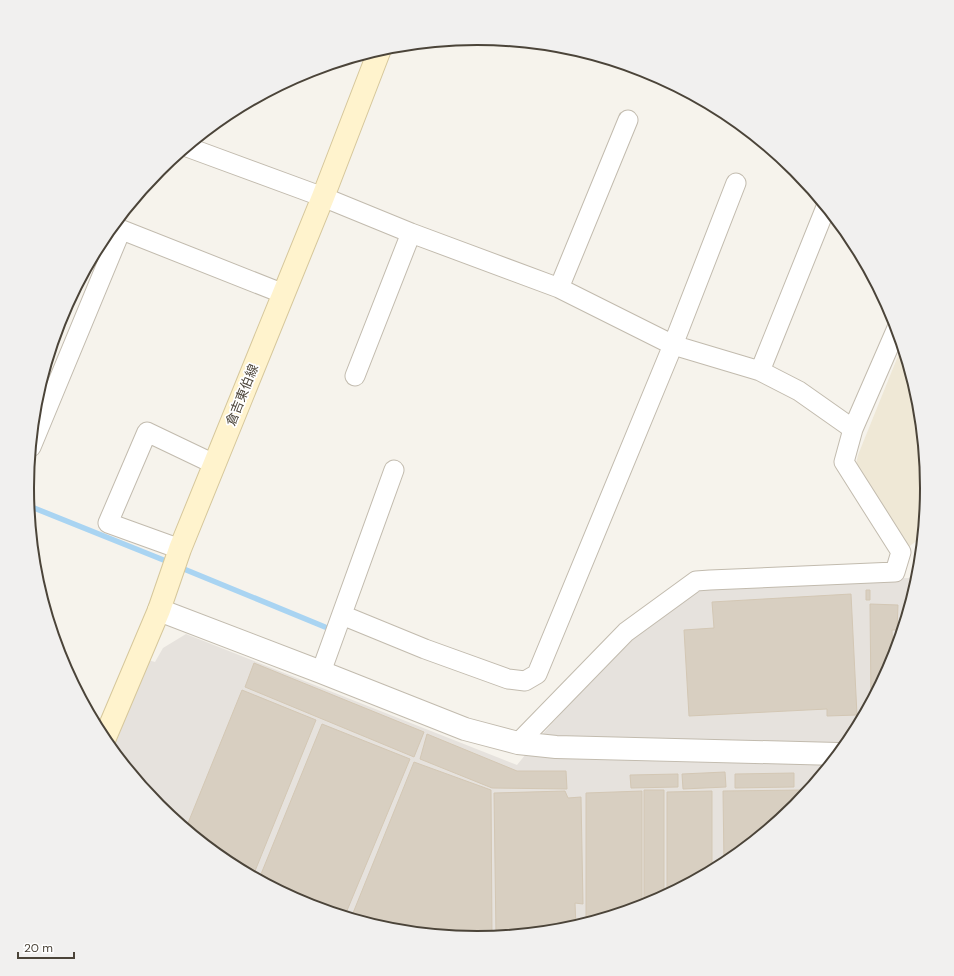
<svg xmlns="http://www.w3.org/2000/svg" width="954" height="976" font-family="'DM Sans','Noto Sans JP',sans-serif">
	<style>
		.industrial { fill: #e6e2dd }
		.education { fill: #efe8d6 }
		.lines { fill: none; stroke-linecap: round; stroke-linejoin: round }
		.stream { stroke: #a9d4f2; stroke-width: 5.5 }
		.building { fill: #d8cfc1; stroke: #d3c7b4 }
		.minor-casing { stroke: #c2bbae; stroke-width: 21 }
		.tertiary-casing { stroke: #c2bbae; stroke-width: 24 }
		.secondary-casing { stroke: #d6c79b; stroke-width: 24 }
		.minor { stroke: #fff; stroke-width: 19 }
		.tertiary { stroke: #fff; stroke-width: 22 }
		.secondary { stroke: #fff3cd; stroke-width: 22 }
		.labels { text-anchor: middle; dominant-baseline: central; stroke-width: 3.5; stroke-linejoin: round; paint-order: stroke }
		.street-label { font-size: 13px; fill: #4b4439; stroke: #fff }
		.rim { fill: none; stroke: #4b4439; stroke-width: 2 }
	</style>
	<rect width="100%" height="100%" fill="#f6f3ec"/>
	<path class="industrial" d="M920,563L918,576L893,660L851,738L795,806L727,862L649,904L565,929L477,938L389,929L305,904L227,862L159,806L113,750L148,660L155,662L163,648L186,634L517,765L539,738L616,652L699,584L909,578Z"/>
	<path class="education" d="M902,346L918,400L927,488L922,540H918L907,548L856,464L858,455Z"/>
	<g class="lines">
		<path class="stream" d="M29,506L171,563
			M179,567L325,627"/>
	</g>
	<path class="building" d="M866,590H870V600H866Z
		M851,594L857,715L827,716V709L689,716L684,630L714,628L712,602Z
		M870,604L898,605L897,630H892L893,659L871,700Z
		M254,663L424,732L414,757L245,687Z
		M242,690L316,720L253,876L227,862L186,828Z
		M322,724L410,759L346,913L335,909L333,912L322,909L282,891L259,879Z
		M427,734L517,771H566L567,789L492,788L420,759Z
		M414,762L491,790L492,937L477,938L389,929L351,918Z
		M725,772L726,787L683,789L682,774Z
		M794,773V787L735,788V774Z
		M678,774V787L631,788L630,775Z
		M644,790H664V896L649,904L644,905Z
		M803,790V797L795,806L724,864L723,791Z
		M565,791L568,798L581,797L583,904L575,903L576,926L565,929L496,936L494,793Z
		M642,791V906L586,923V793Z
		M712,791V870L667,894V792Z"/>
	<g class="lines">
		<defs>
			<path id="minor" d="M187,147L323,197L411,233L559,288L673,345L760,371L799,391L853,429
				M112,226L284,294
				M559,288L628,120
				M760,371L826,207
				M355,376L411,233
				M31,447L121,230
				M180,549L108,523L147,432L214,464
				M342,615L425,649L508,679L525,681L537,674L673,345L736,183
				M321,672L394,470
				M518,743L626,632L696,581L710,580L895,572L901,552L844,462L853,429L897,328"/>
			<path id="tertiary" d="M159,610L321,672L465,729L518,743L556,747L838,754"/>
			<path id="secondary" d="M104,740L159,610L180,549L323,197L380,49"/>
		</defs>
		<use href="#minor" class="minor-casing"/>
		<use href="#tertiary" class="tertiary-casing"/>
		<use href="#secondary" class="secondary-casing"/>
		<use href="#minor" class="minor"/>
		<use href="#tertiary" class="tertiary"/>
		<use href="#secondary" class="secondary"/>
	</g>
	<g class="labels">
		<g class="street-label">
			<text transform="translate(242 395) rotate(-68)">倉吉東伯線</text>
		</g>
	</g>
	<path d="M0 0H954V976H0ZM34 488a443 443 0 1 1 886 0a443 443 0 1 1-886 0Z" fill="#f1f0ef" fill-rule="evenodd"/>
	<path class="rim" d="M34 488a443 443 0 1 1 886 0a443 443 0 1 1-886 0Z"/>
	<path d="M18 952v6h56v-6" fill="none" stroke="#4b4439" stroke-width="2"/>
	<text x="24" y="952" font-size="12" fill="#4b4439" stroke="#ffffff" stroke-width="3" paint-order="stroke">20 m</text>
</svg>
